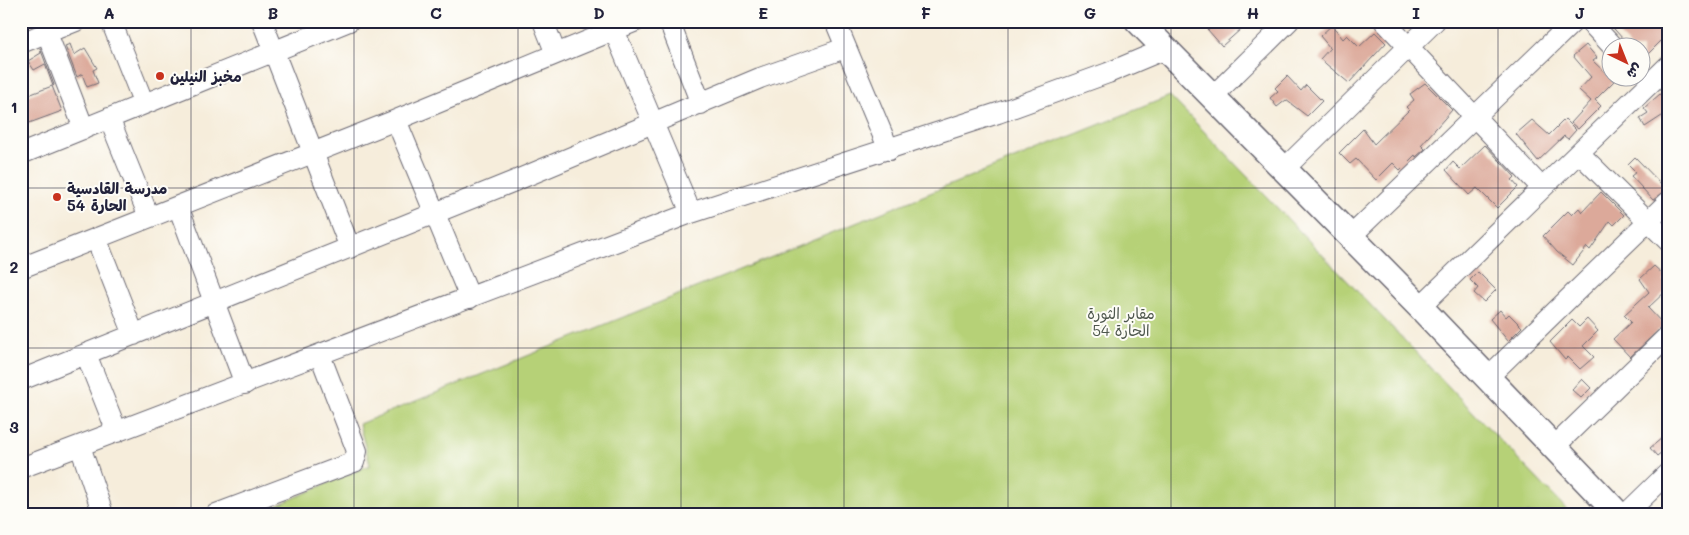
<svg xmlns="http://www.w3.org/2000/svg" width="1689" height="535" font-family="Mali,'Playpen Sans Arabic',sans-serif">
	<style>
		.green { fill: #b6d177; stroke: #6c7a59 }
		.building { fill: #dca99a }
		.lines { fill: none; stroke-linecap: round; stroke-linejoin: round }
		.minor-casing { stroke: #6c6973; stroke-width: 22 }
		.major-casing { stroke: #6c6973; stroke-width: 28 }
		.minor { stroke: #fff; stroke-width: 20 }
		.major { stroke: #fff; stroke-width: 25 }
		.grid { fill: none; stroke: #22223b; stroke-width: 1; stroke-opacity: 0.55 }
		.poi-dot { fill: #c8321e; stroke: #fdfcf7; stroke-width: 2 }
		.labels { text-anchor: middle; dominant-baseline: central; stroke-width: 4; stroke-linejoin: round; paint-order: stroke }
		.poi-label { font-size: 15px; font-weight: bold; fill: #22223b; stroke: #fdfcf7; text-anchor: start }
		.park-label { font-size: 15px; fill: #4e574d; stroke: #fdfcf7 }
		.neatline { fill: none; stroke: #22223b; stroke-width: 2 }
		.grid-label { font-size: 16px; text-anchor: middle; font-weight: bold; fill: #22223b }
	</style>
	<rect width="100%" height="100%" fill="#fdfcf7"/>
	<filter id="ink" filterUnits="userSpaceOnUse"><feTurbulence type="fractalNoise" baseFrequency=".02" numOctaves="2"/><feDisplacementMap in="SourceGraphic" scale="10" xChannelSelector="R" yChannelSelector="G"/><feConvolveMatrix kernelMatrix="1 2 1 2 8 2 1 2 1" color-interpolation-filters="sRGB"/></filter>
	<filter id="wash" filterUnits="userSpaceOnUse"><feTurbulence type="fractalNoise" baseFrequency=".0096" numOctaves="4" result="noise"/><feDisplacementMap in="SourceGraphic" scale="20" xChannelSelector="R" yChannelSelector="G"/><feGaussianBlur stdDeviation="1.12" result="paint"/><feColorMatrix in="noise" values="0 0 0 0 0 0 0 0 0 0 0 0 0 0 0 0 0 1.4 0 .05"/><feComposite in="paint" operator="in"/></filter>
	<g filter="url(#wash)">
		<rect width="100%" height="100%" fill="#f6eddb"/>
		<path class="green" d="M1170,96L1571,514H257L370,465L359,424Z"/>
		<g id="blocks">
			<path class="building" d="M1200,21H1233L1241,29L1222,46Z
				M1607,21H1668V48L1661,41L1642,60V48H1631Z
				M1332,25L1343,39L1347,35L1359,47L1375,32L1386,43L1349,83L1320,59L1330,48L1320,36Z
				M70,44L74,55L85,48L97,68L93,70L98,83L87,87L82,74L77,77L65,46Z
				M1586,45L1597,58L1593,61L1614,81L1595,100L1601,106L1578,129L1571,123L1591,101L1579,90L1591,77L1573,56Z
				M40,48L54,85L53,86L45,64L34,70L28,61L41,53Z
				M1287,76L1301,91L1306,85L1322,101L1307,116L1286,100L1277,107L1270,98L1278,91L1275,88Z
				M1425,83L1452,110L1421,145L1425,149L1416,157L1415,155L1400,170L1393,163L1376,180L1356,159L1350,164L1339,153L1363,129L1374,144L1409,110L1406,107L1414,100L1410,94Z
				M52,86L62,111L21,126V98Z
				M1668,87V112L1645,127L1640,118L1648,113L1644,108Z
				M1565,119L1576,130L1568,139L1564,136L1538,161L1516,134L1532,120L1549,135Z
				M1485,145L1515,177L1512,180L1518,187L1497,208L1477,188L1469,195L1446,170L1453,162L1460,169Z
				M1635,157L1667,190L1653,200L1631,176L1636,172L1628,164Z
				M1601,192L1624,215L1614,225L1610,221L1590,250L1587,247L1573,265L1557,252L1543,236L1568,211L1572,215L1579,208L1582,212Z
				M1654,266L1666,277L1663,280L1668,289L1648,308L1664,325L1630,357L1613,339L1631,322L1624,315L1649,292L1640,279Z
				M1478,272L1496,290L1484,302L1474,293L1478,288L1470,280Z
				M1500,310L1506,317L1509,314L1522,327L1508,341L1490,319Z
				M1587,319L1598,331L1583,346L1594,357L1580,369L1568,357L1565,360L1550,342L1572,320L1579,327Z
				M1582,379L1591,388L1581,398L1572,390Z
				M1668,433V447L1657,456L1650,448Z"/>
		</g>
	</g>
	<g filter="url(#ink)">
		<use href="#blocks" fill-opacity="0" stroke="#6c6973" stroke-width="1"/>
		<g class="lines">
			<defs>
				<path id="minor" d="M111,21L144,104
					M262,21L350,248
					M543,21L556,54
					M669,21L701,104
					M835,21L889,150
					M1384,21L1542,188
					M1589,21L1614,48
					M614,30L691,213
					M47,33L84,129
					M21,43L76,21
					M1212,97L1289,21
					M109,118L149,217
					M396,120L470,298
					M1579,153L1668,241
					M21,154L349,21
					M1284,169L1435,21
					M178,206L245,384
					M1350,237L1574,21
					M96,238L134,335
					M21,268L396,120L636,21
					M1420,307L1668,66
					M86,354L117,432
					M1487,378L1668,202
					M21,380L512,182L760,78L845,48
					M80,446L103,514
					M1555,446L1668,336
					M21,468L691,213L998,113L1108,73L1165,49
					M216,514L354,462L357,451L320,355
					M1626,514L1668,473"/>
				<path id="major" d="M1138,21L1420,307L1618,514"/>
			</defs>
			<use href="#minor" class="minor-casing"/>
			<use href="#major" class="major-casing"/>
			<use href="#minor" class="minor"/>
			<use href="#major" class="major"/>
		</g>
	</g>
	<path class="grid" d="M191,21V514M354,21V514M518,21V514M681,21V514M844,21V514M1008,21V514M1171,21V514M1335,21V514M1498,21V514M21,188H1668M21,348H1668"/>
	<g class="poi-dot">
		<circle cx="160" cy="76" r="5"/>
		<circle cx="57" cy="197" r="5"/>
	</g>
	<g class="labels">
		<g class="poi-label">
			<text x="170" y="76">مخبز النيلين</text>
			<text x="67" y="188">مدرسة القادسية<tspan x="67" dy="17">الحارة 54</tspan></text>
		</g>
		<g class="park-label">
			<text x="1121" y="313">مقابر الثورة<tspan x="1121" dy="17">الحارة 54</tspan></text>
		</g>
	</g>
	<rect width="1689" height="535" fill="none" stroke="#fdfcf7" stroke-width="55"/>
	<g transform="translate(1626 62) rotate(137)"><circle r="24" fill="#fdfcf7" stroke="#a5a5ac"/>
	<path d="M0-4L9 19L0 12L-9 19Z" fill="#c8321e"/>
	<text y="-8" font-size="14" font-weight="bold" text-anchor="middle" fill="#22223b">ش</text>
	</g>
	<rect x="28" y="28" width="1634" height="480" class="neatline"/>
	<g class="grid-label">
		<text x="109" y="19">A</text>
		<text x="273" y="19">B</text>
		<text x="436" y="19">C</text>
		<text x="599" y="19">D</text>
		<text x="763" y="19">E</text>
		<text x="926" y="19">F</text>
		<text x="1090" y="19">G</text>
		<text x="1253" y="19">H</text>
		<text x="1416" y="19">I</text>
		<text x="1580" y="19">J</text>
		<text x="14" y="113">1</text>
		<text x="14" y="273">2</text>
		<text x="14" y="433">3</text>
	</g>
</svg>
